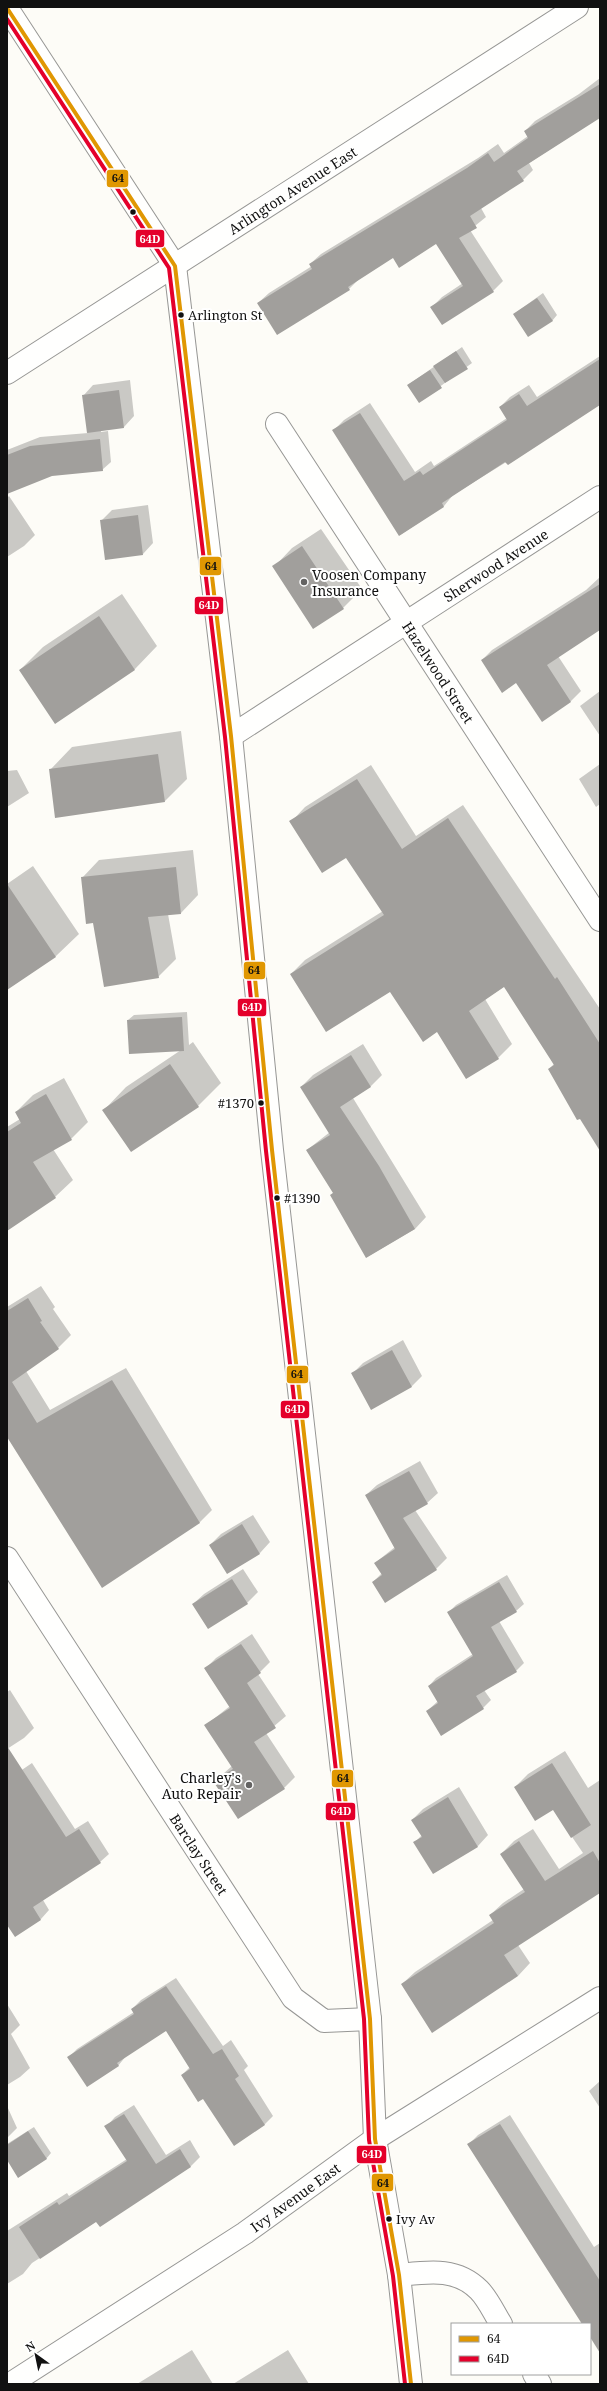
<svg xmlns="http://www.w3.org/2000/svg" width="607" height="2391" font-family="'Noto Serif',serif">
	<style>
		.shadow { fill: #0003 }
		.building { fill: #a19f9c }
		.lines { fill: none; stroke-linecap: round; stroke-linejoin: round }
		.minor-casing { stroke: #979795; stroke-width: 24 }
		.minor { stroke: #fffffe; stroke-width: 22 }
		.bus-1-casing { stroke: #fff; stroke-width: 7 }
		.bus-2-casing { stroke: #fff; stroke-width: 7 }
		.bus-1 { stroke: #e09702; stroke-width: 4 }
		.bus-2 { stroke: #e4002b; stroke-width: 4 }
		.bus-dot { fill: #111; stroke: #fff; stroke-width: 1.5 }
		.poi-dot { fill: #646362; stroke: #fff; stroke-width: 1.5 }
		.labels { text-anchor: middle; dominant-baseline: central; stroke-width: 4; stroke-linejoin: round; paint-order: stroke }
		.bus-label { font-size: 13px; fill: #111; stroke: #fff; text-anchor: start }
		.street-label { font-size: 14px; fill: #111; stroke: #fff }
		.poi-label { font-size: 14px; fill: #111; stroke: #fff; text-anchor: start }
		.line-badge { stroke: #fff; stroke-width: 1.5 }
		.badge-label { font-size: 11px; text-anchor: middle; font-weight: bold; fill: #fff }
		.pale-badge-label { font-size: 11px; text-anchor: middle; font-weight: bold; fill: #111 }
	</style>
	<rect width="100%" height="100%" fill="#fdfcf7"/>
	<path class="shadow" d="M600,78V117L529,163L533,170L523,180L481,208L486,217L470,230L503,281L493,291L432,307L442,297L463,283L436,243L393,256L359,279L349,289L258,303L269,293L312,266L310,264L321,254L478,158L498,144L504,153L528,136L525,131L535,121L579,94Z
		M543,293L557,315L552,321L514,314Z
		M462,347L472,363L419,402L408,385Z
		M600,356V404L453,495L444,506L400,535L334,430L344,420L370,403L415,472L431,461L434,466L507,418L500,407L510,397L529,385L537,397Z
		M130,380L134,416L124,427L101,430V432L108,431L111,462L102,470L52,475L7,493V450L40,437L88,433L83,396L93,385Z
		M9,496L35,535L24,546L7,557V498Z
		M148,505L153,543L143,554L101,521L112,510Z
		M321,529L362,589L343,608L274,567L292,548Z
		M600,577V628L558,656L581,691L571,701L542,720L516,682L482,660L492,650L586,590Z
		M122,594L157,646L135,669L55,722L20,670L43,647Z
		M600,691V736L580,706Z
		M181,731L187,779L165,801L50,770L72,747Z
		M600,764V804L596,807L579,779Z
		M371,765L416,836L463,805L600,1009V1149L549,1069L554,1064L505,986L485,999L512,1044L498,1058L438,1031L390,991L291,974L305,960L383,911L346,857L291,822L305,807Z
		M17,770L29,793L7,807V771Z
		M193,850L198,895L181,913L168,914L176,959L158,977L94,922L82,878L99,860Z
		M33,866L79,934L56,956L12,986L7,979V884Z
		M187,1012L189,1045L193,1042L221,1083L198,1106L131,1151L104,1110L126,1087L181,1050L128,1020L134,1015Z
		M363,1044L382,1075L371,1086L353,1098L426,1217L415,1229L367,1257L331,1195L334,1192L307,1150L330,1132L301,1087L313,1075Z
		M64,1078L88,1122L71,1139L53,1149L73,1180L55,1197L15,1224L7,1213V1127L20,1119L16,1112L33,1095Z
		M41,1286L55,1307L53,1309L71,1335L58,1348L26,1371L50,1410L126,1368L212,1510L199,1523L7,1435V1307Z
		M403,1340L422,1376L412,1386L372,1408L352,1374L363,1363Z
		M420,1461L438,1493L427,1503L415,1510L447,1558L436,1569L373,1582L382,1573L375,1563L395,1547L366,1495L377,1485Z
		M253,1515L270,1542L260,1553L228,1573L210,1545L221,1534Z
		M243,1569L258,1592L247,1603L208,1628L193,1604L204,1594Z
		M507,1575L524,1604L516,1611L499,1621L524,1663L516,1671L484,1690L491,1700L483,1708L427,1711L438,1701L429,1686L436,1678L473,1654L448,1613L456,1605Z
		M252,1634L270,1662L258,1674L286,1716L266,1733L295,1777L284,1788L238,1818L215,1781L232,1766L206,1725L230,1706L205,1669L216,1658Z
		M10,1690L34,1728L24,1738L7,1749V1692Z
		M565,1751L588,1788L600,1780V1892L518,1945L530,1963L518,1976L402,1984L415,1972L493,1920L490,1915L503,1903L524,1889L501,1854L514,1841L533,1829L559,1869L583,1853L553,1809L515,1787L528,1774Z
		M32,1763L75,1829L88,1821L109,1854L100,1862L43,1900L49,1910L41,1919L15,1935L7,1922V1780Z
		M459,1787L488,1835L478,1846L434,1873L415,1842L422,1835L412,1820L423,1809Z
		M176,1978L223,2046L231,2040L248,2066L244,2070L273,2116L264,2125L204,2098L182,2075L190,2067L166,2030L126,2056L118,2066L68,2058L77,2049L134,2012L132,2009L141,2000Z
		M7,2004L20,2025L11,2034L30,2068L20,2077L7,2085Z
		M600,2081V2108L589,2091Z
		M134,2105L166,2155L190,2140L200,2157L191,2166L100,2225L97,2221L32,2263L23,2274L7,2284V2231L67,2193L69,2196L127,2159L106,2127L115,2117Z
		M7,2106L17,2128L7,2138Z
		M510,2115L594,2247L600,2243V2351L590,2335V2324H583L469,2144L478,2135Z
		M34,2127L51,2153L46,2159H7V2144Z
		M192,2350L213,2384H137Z
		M288,2350L309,2384H233Z"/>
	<path class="building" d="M600,84V118L517,171L524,181L470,216L477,228L459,238L494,292L442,325L430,307L463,286L436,244L399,268L393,258L348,287L350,290L277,335L257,303L312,269L309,264L467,168L488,153L494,162L528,138L524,131Z
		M537,298L553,321L528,337L513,314Z
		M456,351L468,369L445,383L433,366Z
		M600,359V405L508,465L505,462L442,503L444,507L399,536L332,430L360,413L404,481L420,471L423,475L507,420L499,407L519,394L527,406Z
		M430,370L442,388L419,403L407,385Z
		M119,390L124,428L87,433L82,395Z
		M100,439L103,471L52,476L7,494V455L30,446Z
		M138,515L143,555L105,560L100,520Z
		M302,546L344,609L313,629L272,566Z
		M600,584V630L547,665L571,702L542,722L516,683L502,693L481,660Z
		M99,616L135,670L55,724L19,670Z
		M158,754L165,802L55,818L49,769Z
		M357,779L402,849L448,818L555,979L557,977L600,1044V1151L580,1119L577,1120L548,1069L554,1065L504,987L469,1011L499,1059L466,1079L437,1032L423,1042L390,992L326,1032L290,974L384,915L346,858L322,873L289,821Z
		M176,867L181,914L148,917L159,978L104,987L93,923L86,924L81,877Z
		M7,884L56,957L7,990Z
		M182,1017L184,1051L129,1054L127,1020Z
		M351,1055L371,1087L340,1107L379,1166L415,1229L366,1258L330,1195L333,1193L306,1150L330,1135L300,1087Z
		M170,1064L199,1107L131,1152L102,1110Z
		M46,1094L72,1140L33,1162L56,1198L7,1231V1132L21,1123L15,1112Z
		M28,1298L42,1321L40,1322L59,1349L12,1382L37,1423L112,1380L200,1523L102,1588L7,1437V1311Z
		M392,1350L412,1387L371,1410L351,1373Z
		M409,1471L428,1504L403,1518L437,1570L385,1603L372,1582L382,1575L374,1563L395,1549L365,1495Z
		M242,1524L260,1554L227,1574L209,1545Z
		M232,1579L248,1604L208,1629L192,1604Z
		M499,1582L517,1612L491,1627L517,1672L476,1696L484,1709L441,1736L426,1711L438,1703L428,1686L473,1656L447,1612Z
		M241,1644L261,1673L247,1683L276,1728L254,1742L285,1789L238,1819L213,1781L233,1769L204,1725L230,1708L204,1668Z
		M7,1746L66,1837L79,1829L101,1863L33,1907L41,1920L15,1937L7,1925Z
		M552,1763L591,1825L571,1838L553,1810L535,1821L514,1787Z
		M448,1797L478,1847L433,1874L413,1842L422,1837L411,1820Z
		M519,1841L545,1881L593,1851L600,1863V1893L504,1955L518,1976L432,2033L401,1984L494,1923L489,1915L525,1892L500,1854Z
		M166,1986L213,2054L222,2049L239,2076L235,2079L265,2125L234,2146L203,2099L198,2102L181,2075L190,2069L166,2031L117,2063L119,2066L87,2087L67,2057L134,2014L131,2009Z
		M124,2114L156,2164L180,2149L191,2167L100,2227L96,2222L40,2259L19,2227L57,2202L59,2205L127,2161L104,2126Z
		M500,2124L600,2281V2353L590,2337V2324H582L467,2144Z
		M28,2131L47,2159L18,2178L7,2160V2145Z"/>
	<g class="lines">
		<defs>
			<g id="minor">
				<path d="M7,8L175,266L231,736L272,1150L370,2019L375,2139L399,2275L411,2384"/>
				<path id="s1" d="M7,373L577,7"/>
				<path id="s2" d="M277,424L600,920"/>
				<path id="s3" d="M231,736L600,497"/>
				<path id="s4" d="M7,1558L293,1998L324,2021L370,2019"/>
				<path d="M399,2275C428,2272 456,2267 479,2290C488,2299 494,2313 501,2324"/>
				<path d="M534,2374L540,2384"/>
				<path id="s5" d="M10,2384L245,2233L375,2139L600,1998"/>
			</g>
		</defs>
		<use href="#minor" class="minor-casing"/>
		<use href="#minor" class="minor"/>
		<defs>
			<path id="bus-1" d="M7,8L175,266L231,736L272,1150L370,2019L375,2139L399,2275L411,2384"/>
			<path id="bus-2" d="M7,19L169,268L225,737L266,1151L364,2019L369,2140L393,2276L405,2384"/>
		</defs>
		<use href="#bus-1" class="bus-1-casing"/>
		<use href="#bus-2" class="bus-2-casing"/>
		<use href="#bus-1" class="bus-1"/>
		<use href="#bus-2" class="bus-2"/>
	</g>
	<g class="bus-dot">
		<circle cx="133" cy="212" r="3.5"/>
		<circle cx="181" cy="315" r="3.5"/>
		<circle cx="261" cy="1103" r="3.5"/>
		<circle cx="277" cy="1198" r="3.5"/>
		<circle cx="389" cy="2219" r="3.5"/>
	</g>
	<g class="poi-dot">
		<circle cx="304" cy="582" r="4"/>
		<circle cx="249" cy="1785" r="4"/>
	</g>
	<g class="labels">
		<g class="bus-label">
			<text x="188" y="315">Arlington St</text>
			<text x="254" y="1103" text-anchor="end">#1370</text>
			<text x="284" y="1198">#1390</text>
			<text x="396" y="2219">Ivy Av</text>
		</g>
		<g class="street-label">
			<text stroke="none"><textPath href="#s1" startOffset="339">Arlington Avenue East</textPath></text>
			<text stroke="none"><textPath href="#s3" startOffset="315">Sherwood Avenue</textPath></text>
			<text stroke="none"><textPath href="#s2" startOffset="296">Hazelwood Street</textPath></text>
			<text stroke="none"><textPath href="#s4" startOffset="353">Barclay Street</textPath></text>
			<text stroke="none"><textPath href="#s5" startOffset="341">Ivy Avenue East</textPath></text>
		</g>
		<g class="poi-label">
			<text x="312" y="574">Voosen Company<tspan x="312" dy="16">Insurance</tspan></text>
			<text x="241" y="1777" text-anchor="end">Charley's<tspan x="241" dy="16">Auto Repair</tspan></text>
		</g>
	</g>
	<g class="line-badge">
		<rect x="106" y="169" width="23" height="19" rx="4" fill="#e09702"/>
		<rect x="135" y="229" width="30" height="19" rx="4" fill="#e4002b"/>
		<rect x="199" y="556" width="23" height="20" rx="4" fill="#e09702"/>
		<rect x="194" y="596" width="30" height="19" rx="4" fill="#e4002b"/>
		<rect x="243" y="961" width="23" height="19" rx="4" fill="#e09702"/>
		<rect x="237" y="998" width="30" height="19" rx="4" fill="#e4002b"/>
		<rect x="286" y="1365" width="23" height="19" rx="4" fill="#e09702"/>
		<rect x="280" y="1400" width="30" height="19" rx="4" fill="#e4002b"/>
		<rect x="331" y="1769" width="23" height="19" rx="4" fill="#e09702"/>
		<rect x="325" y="1802" width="31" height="19" rx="4" fill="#e4002b"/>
		<rect x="356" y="2145" width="31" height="19" rx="4" fill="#e4002b"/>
		<rect x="371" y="2173" width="23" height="19" rx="4" fill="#e09702"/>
	</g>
	<g class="badge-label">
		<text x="150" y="243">64D</text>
		<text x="209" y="609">64D</text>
		<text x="252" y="1011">64D</text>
		<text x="295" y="1413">64D</text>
		<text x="341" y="1815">64D</text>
		<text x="372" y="2158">64D</text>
	</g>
	<g class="pale-badge-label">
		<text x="118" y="182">64</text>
		<text x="211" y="570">64</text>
		<text x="254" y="974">64</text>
		<text x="297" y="1378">64</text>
		<text x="343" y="1782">64</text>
		<text x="383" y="2187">64</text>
	</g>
	<rect width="607" height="2391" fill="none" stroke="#111111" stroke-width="16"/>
	<rect x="451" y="2323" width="140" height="52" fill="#ffffff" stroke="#a0a0a0"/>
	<rect x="459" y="2336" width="20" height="6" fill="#e09702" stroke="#a0a0a0"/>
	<text x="487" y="2343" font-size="12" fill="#111111">64</text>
	<rect x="459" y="2356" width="20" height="6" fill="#e4002b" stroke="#a0a0a0"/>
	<text x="487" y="2363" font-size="12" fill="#111111">64D</text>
	<g transform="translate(36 2355) rotate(327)" stroke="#ffffff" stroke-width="3" paint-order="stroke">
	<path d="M0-3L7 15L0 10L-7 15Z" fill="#111111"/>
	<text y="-6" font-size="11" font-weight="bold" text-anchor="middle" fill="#111111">N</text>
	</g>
</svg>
